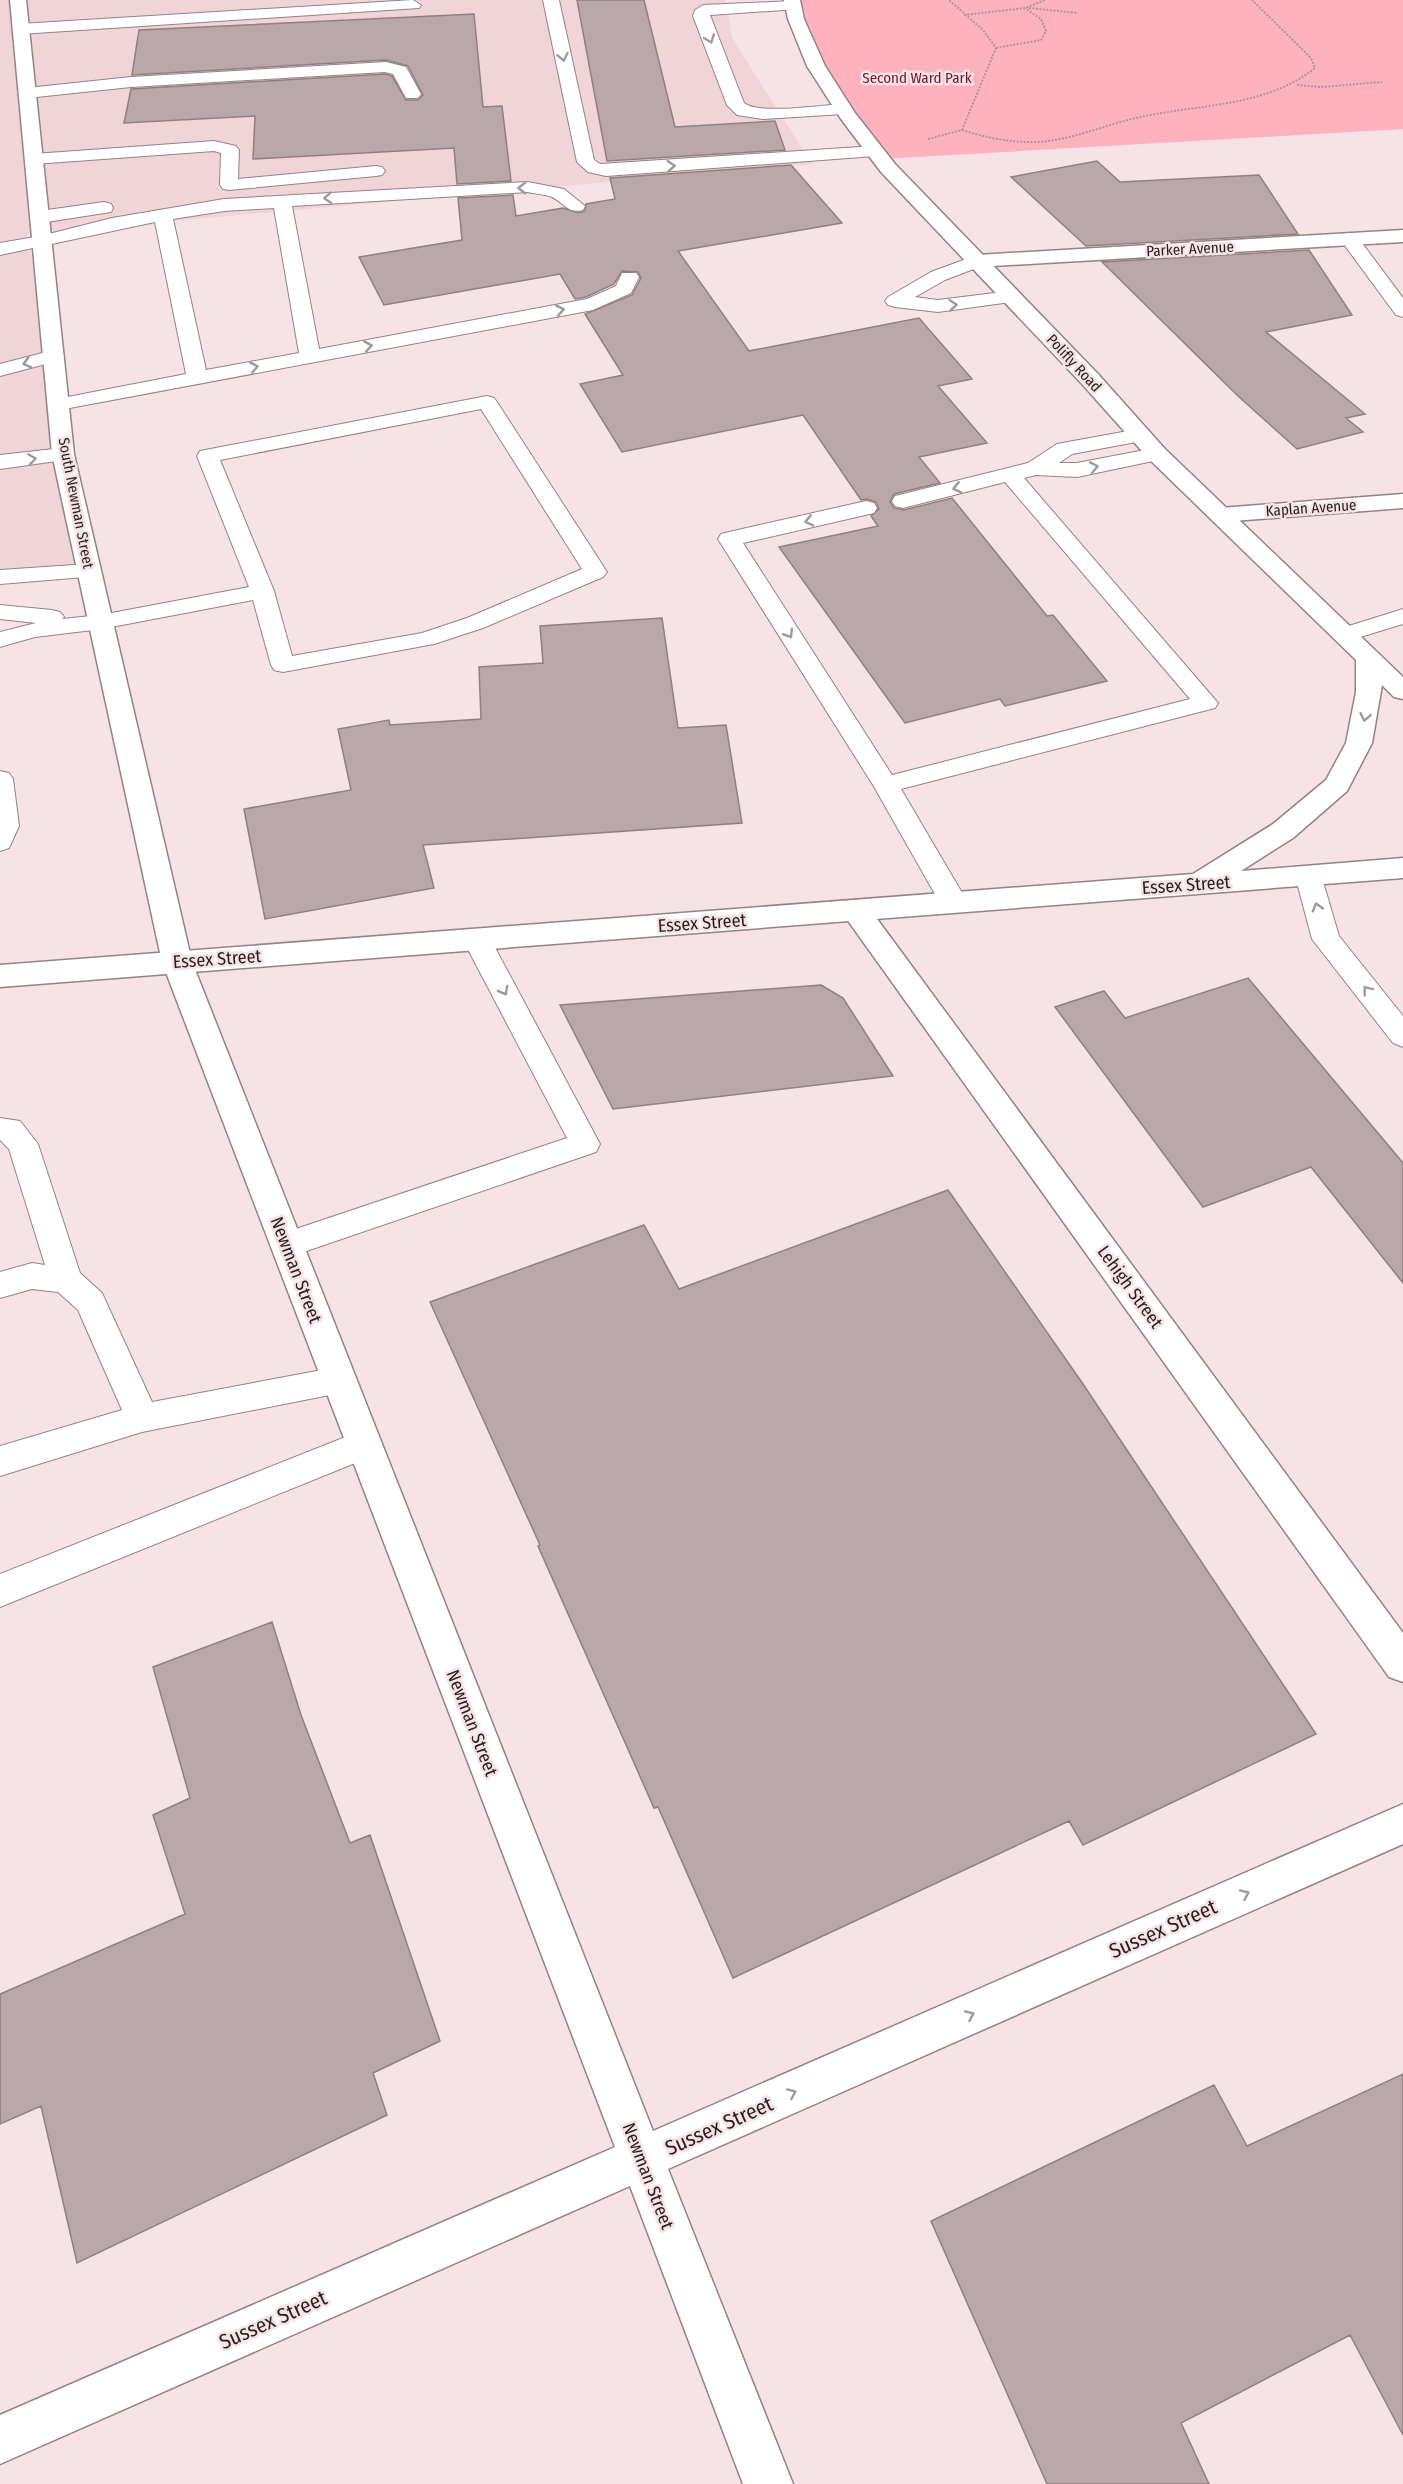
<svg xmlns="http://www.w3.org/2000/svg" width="1403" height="2484" font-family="'Fira Sans Condensed',sans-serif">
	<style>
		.built { fill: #f1d4d8 }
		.green { fill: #feb2be }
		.building { fill: #baa7a9; stroke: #917f81; stroke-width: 1.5 }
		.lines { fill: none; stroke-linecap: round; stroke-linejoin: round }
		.lane-casing { stroke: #948284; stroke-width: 2 }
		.street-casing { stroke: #948284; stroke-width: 3 }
		.secondary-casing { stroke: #948284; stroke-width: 3 }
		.path { stroke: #a7989a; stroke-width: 2; stroke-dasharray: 2 1.5; stroke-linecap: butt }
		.lane { fill: #fff; fill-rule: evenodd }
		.street { fill: #fff; fill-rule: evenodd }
		.secondary { fill: #fff; fill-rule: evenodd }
		.oneway { stroke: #9d9a9a }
		.labels { text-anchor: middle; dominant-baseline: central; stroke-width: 5; stroke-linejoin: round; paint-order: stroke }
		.far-park-label { font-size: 15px; fill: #731632; stroke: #f7e3e5 }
		.far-street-label { font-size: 15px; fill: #251e1f; stroke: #f7e3e5 }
		.street-label { font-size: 18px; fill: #251e1f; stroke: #f7e3e5 }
		.near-street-label { font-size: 21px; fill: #251e1f; stroke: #f7e3e5 }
	</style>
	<rect width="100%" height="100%" fill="#f7e3e5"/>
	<path class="built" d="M0,0H726L732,38L812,164L27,234L99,565L0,571Z"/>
	<path class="green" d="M792,0H1403V129L881,159L847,115Z"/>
	<path class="building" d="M577,0H644L675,127L775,121L785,150L607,161Z
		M474,14L483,107L502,106L511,181L457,184L454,148L253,159L255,116L124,123L131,89L385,74L392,76L406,100H418L423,95L408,66L386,60L132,75L139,30Z
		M1097,161L1120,182L1259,175L1298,234L1086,246L1011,177Z
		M791,165L842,223L678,251L749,351L919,318L972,379L938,386L987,443L919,457L940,483L894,494L890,502L894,508L904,510L952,498L1047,616L1053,615L1107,681L1005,706L1000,699L905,723L779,547L878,526L871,516L879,509L876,502L867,499L861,500L803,415L622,452L580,384L623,375L585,314L632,295L641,278L638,272L622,271L614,284L586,297L575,299L560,274L384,305L359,257L462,240L458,198L513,195L516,216L563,208L578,213L585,211L586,204L615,199L610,178Z
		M1309,250L1352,315L1266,332L1365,414L1346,418L1363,432L1297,449L1238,396L1102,262Z
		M662,618L678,728L726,725L742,823L423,845L434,888L265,919L244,809L351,790L338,729L389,720L390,725L481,719L479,667L543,663L540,626Z
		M1248,978L1403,1163V1283L1311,1167L1203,1207L1055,1007L1104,991L1125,1018Z
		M821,985L843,998L893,1076L613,1109L560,1005Z
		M948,1190L1083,1384L1316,1734L1083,1845L1069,1821L733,1978L658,1807L654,1808L538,1546L540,1545L430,1302L644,1225L679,1289Z
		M272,1622L301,1715L350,1843L370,1835L440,2041L373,2073L387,2115L77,2263L41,2106L0,2124V1994L185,1914L153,1815L190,1798L153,1667Z
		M1403,2074V2435L1350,2335L1181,2423L1209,2484H1047L931,2221L1214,2085L1247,2146Z"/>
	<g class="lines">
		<defs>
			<path id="lane" d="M413,0L421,5L419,8L20,34L12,29L20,24Z
				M543,0H559L594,160L600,164L875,146L881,147L884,151L881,155L875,156L606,176L588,172L577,162Z
				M793,1L801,6L799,9L710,15L744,103C759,115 822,105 843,104L849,105L852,109L849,113L843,114L763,119L737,115L727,105L693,16L695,10L703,5Z
				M386,62L406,67L421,94L418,98H406L393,74L385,72L131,87L27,98L21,97L18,93L21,89L27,88L131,77Z
				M214,141L236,146L239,150L238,179L376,166L382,167L385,171L382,175L376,176L229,190L223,189L220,185L221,153L214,151L34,164L28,163L25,159L28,155L34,154Z
				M528,182L564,189L585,206L583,210C568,214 564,203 552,197C545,194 535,194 528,192L292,206L319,349L587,299L616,286L622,273H636L639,277L631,293L593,310L59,410L52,408L49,404L52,400L186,374L155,222L0,255V243L41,236L112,218L224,199ZM274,208L299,353L206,370L173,219L224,211Z
				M104,202L111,204L113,208L111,212L40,223L33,221L31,217L33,213L40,211Z
				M1349,233L1356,235L1403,298V317L1396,315L1340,239L1342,235Z
				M977,255L984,257L987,261L984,265L945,280L915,297L938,300L1011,291L1018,293L1021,297L1018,301L938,312L895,307L888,305L885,301L888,297L931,272Z
				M54,350L61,352L64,356L61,360L0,376V364Z
				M487,396L494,398L497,402L607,572L603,577L483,628L434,644L283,672L274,670L271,665L253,600L101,629L35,637L0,647V632L36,623L0,619V605L52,610L60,612L64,617L62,619L101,615L249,587L197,456L200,451ZM481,409L582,569L467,618L422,633L292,656L274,591L220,460Z
				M1139,429L1147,430L1150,435L1147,440L1072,454L1059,463H1077L1150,449L1158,450L1161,455L1158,460L1077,477L1036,475L1024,478L1218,703L1215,708L901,789L968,903L964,910L954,912L944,910L873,785L718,539L721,534L729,532L866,501L874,503L877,508L874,513L743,543L892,775L1190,699L1005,482L903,508L895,506L892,501L895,496L1028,463L1057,444Z
				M63,448L71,449L74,454L71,459L0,469V455Z
				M89,564L97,566L101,571L97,576L0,584V570Z
				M1403,609V624L1344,642L1336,640L1332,635L1336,630Z
				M0,771L9,773L13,779L19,826L9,848L0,851Z
				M1308,866L1318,869L1321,875L1339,936L1403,1016V1047L1393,1043L1312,939L1295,875L1298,869Z
				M477,930L487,933L491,940L600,1144L596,1152L286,1258L275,1254L270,1245L275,1236L567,1138L463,940L467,933Z
				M0,1118L20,1121L38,1144L80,1273L102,1293L152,1402L338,1367L350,1371L355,1381L350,1391L142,1432L0,1476V1446L122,1410L78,1310L58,1292L32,1289L0,1298V1272L32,1263L45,1265L9,1149L0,1140Z
				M363,1430L375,1435L380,1445L375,1455L0,1607V1574Z"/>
			<path id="street" d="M10,0H26L74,454L192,962L653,2131L1403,1804V1844L668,2169L793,2484H743L630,2186L0,2464V2415L615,2147L162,962L52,454Z
				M1403,230V242L977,267L970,265L967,261L970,257L977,255Z
				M1403,494V508L1220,522L1212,520L1208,515L1212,510L1220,508Z
				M856,901L866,904L1403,1633V1682L1389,1677L846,918L842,911L846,904Z"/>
			<path id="secondary" d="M784,0H800L804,19L825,66L855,113L895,164L1098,374L1165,449L1403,677V699L1394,697L1382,685L1372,743L1347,791L1293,838L1241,871L1403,858V878L0,987V965L1193,874L1273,824L1326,780L1346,743L1356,692V660L1149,459L1082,384L881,172L841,119L807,66L788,19Z"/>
		</defs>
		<use href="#lane" class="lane-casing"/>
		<use href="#street" class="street-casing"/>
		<use href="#secondary" class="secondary-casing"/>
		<path class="path" d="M1029,8L1078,13
			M964,15L1025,8L1045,0
			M996,48L1041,40L1046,31L1041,19L1025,8
			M1297,85L1321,87L1382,82
			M962,130C987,138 1012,143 1039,142C1071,140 1105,125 1136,118C1196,104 1265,108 1315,68L1311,58L1252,0
			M928,139L962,130L996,48L983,30L949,0"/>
		<use href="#lane" class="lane"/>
		<use href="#street" class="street"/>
		<use href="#secondary" class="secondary"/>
	</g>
	<defs><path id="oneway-chevron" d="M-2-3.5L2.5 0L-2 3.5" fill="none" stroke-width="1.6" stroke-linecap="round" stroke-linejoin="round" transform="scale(1.5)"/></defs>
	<g class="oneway">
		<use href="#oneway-chevron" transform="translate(710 39) rotate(69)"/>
		<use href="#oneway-chevron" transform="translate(563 57) rotate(78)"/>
		<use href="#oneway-chevron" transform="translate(671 166) rotate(-4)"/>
		<use href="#oneway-chevron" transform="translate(522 188) rotate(-179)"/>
		<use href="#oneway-chevron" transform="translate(328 198) rotate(177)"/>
		<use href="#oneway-chevron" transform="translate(953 305) rotate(-5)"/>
		<use href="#oneway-chevron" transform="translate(560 310) rotate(-10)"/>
		<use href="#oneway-chevron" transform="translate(368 346) rotate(-10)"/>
		<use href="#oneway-chevron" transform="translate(27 363) rotate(165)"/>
		<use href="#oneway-chevron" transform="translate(254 367) rotate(-11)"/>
		<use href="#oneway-chevron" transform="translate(32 459) rotate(-8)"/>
		<use href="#oneway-chevron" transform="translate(1094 467) rotate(-11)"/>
		<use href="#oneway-chevron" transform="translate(957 488) rotate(167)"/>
		<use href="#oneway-chevron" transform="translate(809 521) rotate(167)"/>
		<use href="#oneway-chevron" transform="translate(789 634) rotate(58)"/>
		<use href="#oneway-chevron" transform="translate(1365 717) rotate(101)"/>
		<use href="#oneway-chevron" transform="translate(1317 907) rotate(-106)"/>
		<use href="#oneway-chevron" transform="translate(1367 990) rotate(-128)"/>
		<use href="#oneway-chevron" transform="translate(504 991) rotate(62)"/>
		<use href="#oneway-chevron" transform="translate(1245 1894) rotate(-24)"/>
		<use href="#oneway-chevron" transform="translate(970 2015) rotate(-24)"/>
		<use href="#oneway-chevron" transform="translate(792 2093) rotate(-24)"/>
	</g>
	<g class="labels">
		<g class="far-park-label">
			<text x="917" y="78">Second Ward Park</text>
		</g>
		<g class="far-street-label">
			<text transform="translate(1190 249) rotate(-3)">Parker Avenue</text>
			<text transform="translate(1074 363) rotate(47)">Polifly Road</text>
			<text transform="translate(76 503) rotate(79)">South Newman Street</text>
			<text transform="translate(1311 508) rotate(-4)">Kaplan Avenue</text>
		</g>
		<g class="street-label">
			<text transform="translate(1186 885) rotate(-4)">Essex Street</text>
			<text transform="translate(702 923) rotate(-4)">Essex Street</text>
			<text transform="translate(217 959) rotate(-4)">Essex Street</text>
			<text transform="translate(296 1270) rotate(69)">Newman Street</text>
			<text transform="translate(1130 1287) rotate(54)">Lehigh Street</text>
			<text transform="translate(472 1723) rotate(69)">Newman Street</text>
			<text transform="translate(648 2176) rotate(69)">Newman Street</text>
		</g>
		<g class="near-street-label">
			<text transform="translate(1163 1929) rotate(-24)">Sussex Street</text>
			<text transform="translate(719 2126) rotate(-24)">Sussex Street</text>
			<text transform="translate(273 2320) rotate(-24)">Sussex Street</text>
		</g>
	</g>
</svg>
